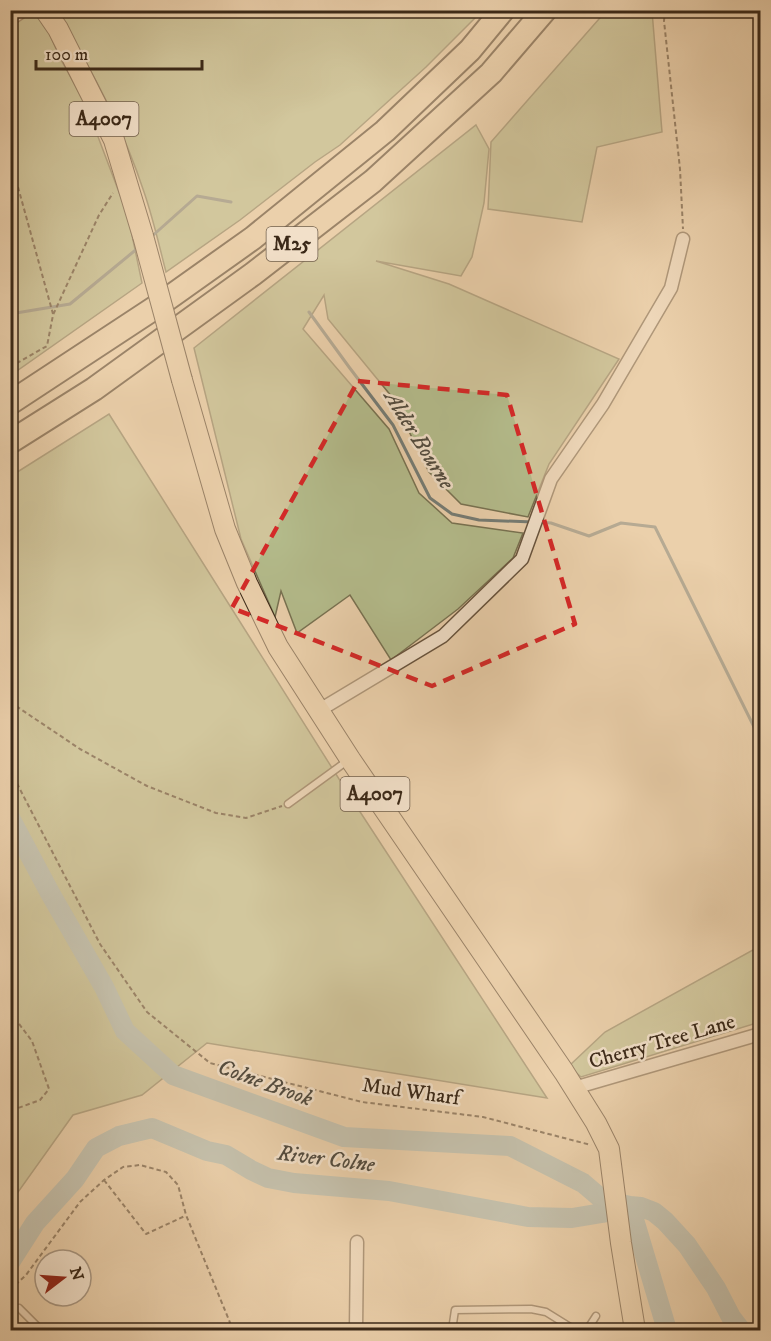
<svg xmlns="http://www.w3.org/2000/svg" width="771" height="1341" font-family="'IM FELL DW Pica',serif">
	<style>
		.green { fill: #b4bc8c; stroke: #787252; stroke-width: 1.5 }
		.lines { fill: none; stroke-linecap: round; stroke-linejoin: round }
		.stream { stroke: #757c75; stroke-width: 3 }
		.river { stroke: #9bb4b3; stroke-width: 20 }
		.service-casing { stroke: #67533d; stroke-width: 9 }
		.minor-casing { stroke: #67533d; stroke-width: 15 }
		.primary-casing { stroke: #3b2918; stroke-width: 22 }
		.motorway-casing { stroke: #3b2918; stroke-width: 26 }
		.path { stroke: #3b2918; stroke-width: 2; stroke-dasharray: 4.5 3; stroke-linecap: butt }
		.service { stroke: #f2e0c9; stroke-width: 6 }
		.minor { stroke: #f2e0c9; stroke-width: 12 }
		.primary { stroke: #ebd0ac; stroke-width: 20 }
		.motorway { stroke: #ebd0ac; stroke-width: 22 }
		.primary-bridge-casing { stroke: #3b2918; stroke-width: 22; stroke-linecap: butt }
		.primary-bridge { stroke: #ebd0ac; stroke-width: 20 }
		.marked { fill: none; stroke: #d62828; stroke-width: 4.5; stroke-dasharray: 12 8; stroke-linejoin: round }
		.labels { text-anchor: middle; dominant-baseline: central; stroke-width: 5; stroke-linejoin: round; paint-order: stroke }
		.shield { fill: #f2e0c9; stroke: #72604d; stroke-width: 1.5 }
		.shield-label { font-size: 20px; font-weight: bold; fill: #3b2918 }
		.street-label { font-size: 21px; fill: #3b2918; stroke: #f2e0c9 }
		.water-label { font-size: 22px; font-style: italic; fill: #534c3f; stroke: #f2e0c9 }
	</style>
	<rect width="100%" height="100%" fill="#ebd0ac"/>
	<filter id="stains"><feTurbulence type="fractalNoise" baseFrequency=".00333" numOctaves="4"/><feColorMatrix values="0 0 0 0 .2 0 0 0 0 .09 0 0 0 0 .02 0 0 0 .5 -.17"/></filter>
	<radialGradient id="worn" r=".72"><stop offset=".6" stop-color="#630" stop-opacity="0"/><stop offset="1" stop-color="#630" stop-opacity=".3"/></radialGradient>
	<path class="green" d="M11,11H35L43,19L60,58L86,105L128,216L142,283L11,375Z
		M55,11H482L426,67L340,145L315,162L240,220L166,272C159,245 153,218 144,192C123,128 91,67 55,11Z
		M606,11H652L662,132L597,147L582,222L488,209L491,142Z
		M476,125L489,149L484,203L472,257L461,276L376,261L449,284L619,359L549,464L528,517L461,504L429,472L392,397L328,319L324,295L303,329L389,429L419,493L452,523L523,533L513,558L458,609L391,660L350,595L297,633L281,591L275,617L241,539L194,348Z
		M109,414L351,798L547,1098L207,1043L142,1095L73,1115L11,1202V476Z
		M760,946V1022L581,1077L569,1066L605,1032Z"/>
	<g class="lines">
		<path class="stream" d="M150,238L197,196L231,202
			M309,312L349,367L393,425L430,498L452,514L479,520L533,522
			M10,314L70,304L138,248
			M539,522L551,523L589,536L621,523L655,527L760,739"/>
		<path class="river" d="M10,818L50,893L104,987L125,1031L173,1075L344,1137L510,1146L583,1183L603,1200L630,1206L667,1330
			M10,1262L35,1223L75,1179L96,1148L119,1136L152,1128L207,1151L226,1155L251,1170L268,1178L294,1183L389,1191L528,1217L572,1218L602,1213L630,1206L641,1207L654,1212L665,1221L687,1245L716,1288L731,1317L741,1330"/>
		<defs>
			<path id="service" d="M10,23L29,10
				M288,804L347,761
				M19,1308L41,1330
				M452,1330L455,1310L531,1309L546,1312L575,1330
				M587,1330L596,1316"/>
			<path id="minor" d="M318,711L443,636L522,559L551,479L603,404L671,288L683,239
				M574,1088L760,1034
				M356,1330L357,1242"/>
			<path id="primary" d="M45,10L58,29L114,140L143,236
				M182,380L225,529L247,583L278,647L350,759L564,1072L596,1123L609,1149L621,1243L635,1330"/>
			<path id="motorway" d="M10,403L156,307L253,238L385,131L470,50L503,10
				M10,442L94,389L253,274L373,181L491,73L545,10"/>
		</defs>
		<use href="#service" class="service-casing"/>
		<use href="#minor" class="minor-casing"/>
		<use href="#primary" class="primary-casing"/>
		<use href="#motorway" class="motorway-casing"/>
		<path class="path" d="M665,10L664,21L680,169L683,229
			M10,158L53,314
			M10,367L47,346L53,315L99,215L113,193
			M10,702L80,749L147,786L216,813L246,818L282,806
			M10,770L100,944L147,1012L210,1063L362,1102L483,1117L591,1145
			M10,1012L32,1041L49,1089L40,1100L10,1111
			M104,1180L146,1234L185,1216
			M10,1290L26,1275L80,1202L104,1180L123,1167L140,1165L166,1172L178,1185L186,1215L233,1330"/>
		<use href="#service" class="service"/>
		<use href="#minor" class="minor"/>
		<use href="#primary" class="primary"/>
		<use href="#motorway" class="motorway"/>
		<defs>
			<path id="primary-bridge" d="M143,236L182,380"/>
		</defs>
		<use href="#primary-bridge" class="primary-bridge-casing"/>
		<use href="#primary-bridge" class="primary-bridge"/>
	</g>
	<path d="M0 0H771V1341H0ZM358,381L507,395L575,624L432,686L232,608Z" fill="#ebd0ac" fill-opacity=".55" fill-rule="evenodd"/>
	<path class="marked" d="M358,381L507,395L575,624L432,686L232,608Z"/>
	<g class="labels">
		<g class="shield">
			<rect x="69.5" y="102" width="69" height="34" rx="4.5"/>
			<rect x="266.5" y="227" width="51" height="34" rx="4.5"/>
			<rect x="340.5" y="777" width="69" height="34" rx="4.5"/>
		</g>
		<g class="shield-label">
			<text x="104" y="119">A4007</text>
			<text x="292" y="244">M25</text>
			<text x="375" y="794">A4007</text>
		</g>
		<g class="street-label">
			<text transform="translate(662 1042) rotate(-16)">Cherry Tree Lane</text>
			<text transform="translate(411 1092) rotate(8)">Mud Wharf</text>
		</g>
		<g class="water-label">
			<text transform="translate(419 440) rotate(58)">Alder Bourne</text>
			<text transform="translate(265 1083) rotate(20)">Colne Brook</text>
			<text transform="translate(326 1159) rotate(7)">River Colne</text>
		</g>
	</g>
	<rect width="771" height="1341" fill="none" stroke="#ebd0ac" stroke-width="36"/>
	<rect x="12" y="12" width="747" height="1317" fill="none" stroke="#3b2918" stroke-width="3"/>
	<rect x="18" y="18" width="735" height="1305" fill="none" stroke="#3b2918" stroke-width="1.5"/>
	<g transform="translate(63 1278) rotate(73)"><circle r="28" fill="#f2e0c9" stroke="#a99782" stroke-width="1.5"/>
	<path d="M0-4.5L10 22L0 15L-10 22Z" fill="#8f2418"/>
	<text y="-9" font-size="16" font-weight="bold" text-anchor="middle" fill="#3b2918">N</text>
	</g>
	<path d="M36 60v9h166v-9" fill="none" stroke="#3b2918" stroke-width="3"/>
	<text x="45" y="60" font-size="18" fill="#3b2918" stroke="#f2e0c9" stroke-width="4.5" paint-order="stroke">100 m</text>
	<rect width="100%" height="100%" filter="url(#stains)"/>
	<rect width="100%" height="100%" fill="url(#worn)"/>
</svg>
